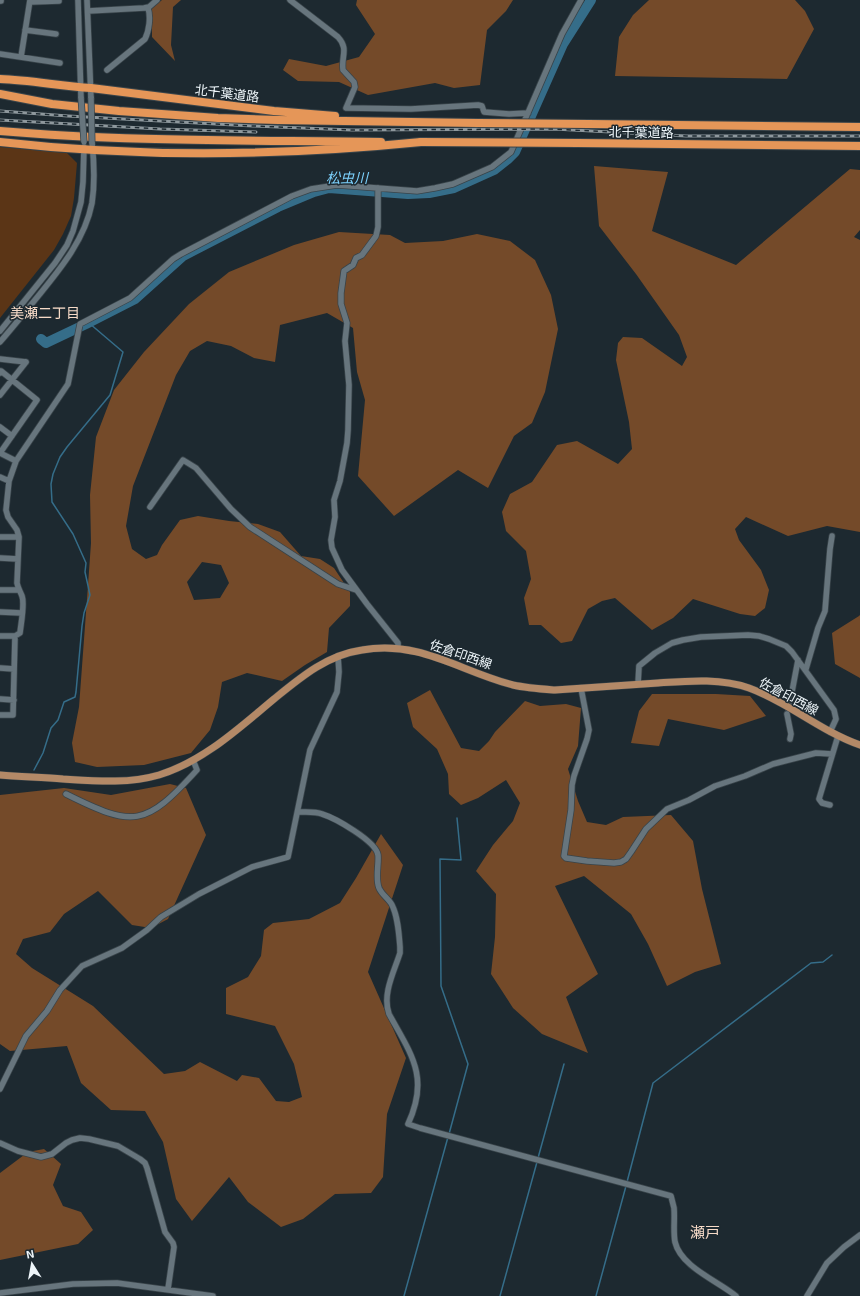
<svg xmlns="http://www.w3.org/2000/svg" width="860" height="1296" font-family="'Exo 2','Noto Sans JP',sans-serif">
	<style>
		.green { fill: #5b3516 }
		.forest { fill: #744a29; fill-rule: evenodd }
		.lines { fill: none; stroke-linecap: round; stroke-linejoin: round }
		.stream { stroke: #356d89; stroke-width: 1.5 }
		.river { stroke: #356d89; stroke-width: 10 }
		.minor-tunnel { stroke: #3c484e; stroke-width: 5.5; stroke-dasharray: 5.5 3; stroke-linecap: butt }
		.minor-casing { stroke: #39444a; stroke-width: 7 }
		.major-casing { stroke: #39444a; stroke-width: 8 }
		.highway-casing { stroke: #39444a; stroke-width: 10 }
		.minor { stroke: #67757d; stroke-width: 5.5 }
		.major { stroke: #b38967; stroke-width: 7 }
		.highway { stroke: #e59658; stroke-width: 8 }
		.rail-casing { stroke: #8e989d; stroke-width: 3 }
		.rail { stroke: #1d2930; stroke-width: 1.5; stroke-dasharray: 4.5; stroke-linecap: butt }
		.minor-bridge-casing { stroke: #39444a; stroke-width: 7; stroke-linecap: butt }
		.highway-bridge-casing { stroke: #39444a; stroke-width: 10; stroke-linecap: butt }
		.minor-bridge { stroke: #67757d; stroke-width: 5.5 }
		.highway-bridge { stroke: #e59658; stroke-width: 8 }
		.labels { text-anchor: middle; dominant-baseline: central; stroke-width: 3; stroke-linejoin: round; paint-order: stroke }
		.street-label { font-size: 13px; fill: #edf5f9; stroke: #1d2930 }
		.water-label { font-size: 14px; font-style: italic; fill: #7dd2fe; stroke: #1d2930 }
		.neighbourhood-label { font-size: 14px; fill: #f6dac7; stroke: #1d2930 }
		.quarter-label { font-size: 15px; fill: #f6dac7; stroke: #1d2930 }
	</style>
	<rect width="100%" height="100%" fill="#1d2930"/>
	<path class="green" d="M0,147L67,153L77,163L74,198L71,216L63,234L54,250L0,318Z"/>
	<path class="forest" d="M162,0H181L173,7L171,45L175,61L152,37V8Z
		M357,0H513L506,11L487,30L480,85L454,88L435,83L368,95L339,82L298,81L283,70L289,59L326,66L359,57L375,34L356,5Z
		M649,0H795L805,11L814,29L787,79L615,76L619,37L633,15Z
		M594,166L668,172L652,231L736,265L850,169L860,170V230L854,237L860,240V532L827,526L788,536L746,517L735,529L739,540L761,570L769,590L765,608L755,616L740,614L693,599L673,618L652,630L615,598L602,601L588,609L572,641L561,643L541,625H529L524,598L531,579L526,551L506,531L502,512L510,494L532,482L557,445L577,441L618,464L632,449L629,422L616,360L618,343L623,337L642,338L682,366L687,357L679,335L636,274L599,226Z
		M339,232L390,235L405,243L443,241L477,234L510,241L535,260L551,295L558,329L545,392L532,423L514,436L488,488L458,470L394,516L358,476L365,400L357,372L353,328L327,313L280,325L275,362L254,358L231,346L207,341L190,351L176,375L133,486L126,526L132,549L146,559L157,555L162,545L180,520L198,516L229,521L258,524L280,532L301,556L320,559L334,568L350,592V606L329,628L327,652L305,665L282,681L247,673L222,682L218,707L210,730L191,753L144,765L97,767L75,762L72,743L79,707L87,599L91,543L90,495L96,437L114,390L144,352L189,304L229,272L294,245ZM202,562L221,565L229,583L220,598L194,600L187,582Z
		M860,615V678L835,664L832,633L859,616Z
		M430,690L461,748L479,751L489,741L495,732L525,701L540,706L566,704L581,708L578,746L568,769L578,801L587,822L606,825L623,817L671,815L693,841L702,889L721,964L695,972L667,986L648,944L631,914L584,876L555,886L598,974L566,997L588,1053L542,1034L513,1008L491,974L495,937L496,894L476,871L493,845L513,821L520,803L506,780L478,798L461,805L449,794L448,774L437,749L413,727L407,703Z
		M652,694H716L750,696L766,716L724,730L668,719L659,746L631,743L639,711Z
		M170,784L186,788L206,835L168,919L151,928L132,925L98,891L64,914L50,932L23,939L16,954L32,968L93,1006L164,1074L185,1071L200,1062L237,1081L242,1075L259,1078L276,1101L289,1102L302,1097L294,1064L275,1026L226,1014V988L248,977L261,956L264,930L273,923L309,919L340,903L356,878L381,834L403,865L368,972L406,1058L387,1114L383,1177L371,1193L335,1194L303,1219L281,1227L248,1202L229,1177L192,1221L176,1199L163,1142L145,1111L111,1110L81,1083L67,1046L10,1051L0,1044V795L64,788L111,795Z
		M44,1149L61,1164L53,1185L63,1206L81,1212L93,1230L78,1244L0,1260V1173L28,1152Z"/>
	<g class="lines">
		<path class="stream" d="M34,770L43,753L51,728L58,720L64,702L75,697L76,692L82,626L84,613L90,595L85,572L86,563L73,534L52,502L51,484L53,474L60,457L67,447L110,395L123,352L89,323
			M449,1134L468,1064L441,986L440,859L461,860L457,818
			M538,1158L564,1064
			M627,1182L653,1083L811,963L823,962L832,955
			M404,1296L448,1137
			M500,1296L537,1162
			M596,1296L626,1186"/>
		<path class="river" d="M41,339L46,343L86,324L135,299L183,256L278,207L314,192L329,188L408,194L429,193L454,188L494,170L508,159L515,152L563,44L591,0"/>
		<path class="minor-tunnel" d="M787,714L791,697"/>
		<defs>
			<path id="minor" d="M78,0L81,98
				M87,0L91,98
				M290,0L338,37C349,49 341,56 343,70L354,82L355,87L346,108L411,109L478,105L482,106L484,112L509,114L528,113
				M1,1V0
				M30,2L59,1
				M88,11L144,8L149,7L157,0
				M25,30L56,34
				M0,54L60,63
				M21,57L30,0
				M107,70L145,39C149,31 151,17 148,8
				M378,188V227L376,236L362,255L356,258L353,265L344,271L341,293V304L347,323L345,341L349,385L348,430L347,443L340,481L334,500L335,517L331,540L332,548L342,570L367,604L398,643V648
				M0,331L55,263L67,245L73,231L81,202L83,182L84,147
				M0,342C13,327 26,311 39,295C61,268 85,239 92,203C95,183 94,161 92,142
				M0,359L26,362
				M0,373L1,371L37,400L0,453
				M0,395L26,362
				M0,427L12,436
				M0,453L16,461
				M0,477L9,481
				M150,507L183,460L196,468L231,509L250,527L338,584L356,590
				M0,537H19
				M0,558L18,559
				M0,590H18
				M0,612L22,613
				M0,636H15L20,633C21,623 25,604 22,596C20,591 18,588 17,583L19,537L17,530L8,517L6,510L9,481L16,461L68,384L80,324L130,298L173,259L181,254L292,196L311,189L337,185L417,191L435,188L453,184L492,167L511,152L562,34L581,0
				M0,668L14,669
				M806,669L818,628L825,611L830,549L832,536
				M638,684L639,666L655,653L672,643L683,640L701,637L748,635L759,636L769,639L786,646L792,652L834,710L836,719L830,732
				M581,688L589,730L587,739L574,776L572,785L571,810L564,856L566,858L587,861L614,863L621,862L626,859L631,852L646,829L667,809L689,800L715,786L745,776L773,764L816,753L832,754
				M791,697L798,660
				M0,699L14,700
				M787,714L791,734L790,739
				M0,715H13L15,636
				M66,794C134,828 145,827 197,770L193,760
				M830,805L822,803L819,799L838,736
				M298,812C305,812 315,811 322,814C335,818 376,841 378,855C379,865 375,878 379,888C382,895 389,899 392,905C398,917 399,934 400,947V953C394,972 382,994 389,1014C411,1054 430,1077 408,1124L420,1128L671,1196C672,1200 673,1204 674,1208C675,1220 673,1230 675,1242C681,1267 718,1281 736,1296
				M0,1089L26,1036L47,1011L60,990L82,966L122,948L147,930L161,917L199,894L252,867L288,857L310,750L337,692L339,672L338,656
				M0,1143L18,1151L41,1157L52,1154L66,1143L72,1140L80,1138L89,1139L118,1146L140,1159L145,1163L147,1168L165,1232L173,1243L174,1247L168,1289
				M0,1293L73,1284L117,1283L213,1296
				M807,1296L827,1263L844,1247L860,1235"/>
			<path id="major" d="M0,775C21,777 42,777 63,779C95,781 128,784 159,775C204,761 239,728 274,699C301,677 327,655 362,650C421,640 459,671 513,685C526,688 541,689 555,690C589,688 624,685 658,683C688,681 720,678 749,688C788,702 820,731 860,745"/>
			<path id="highway" d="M0,79C30,80 60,86 91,88L274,111L335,116
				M0,94L52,104L119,111L218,118L278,120L478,123
				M589,124L860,127
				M0,131C126,142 254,140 381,142
				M0,142C140,158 281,156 421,142
				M578,143L860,146"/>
		</defs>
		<use href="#minor" class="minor-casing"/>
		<use href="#major" class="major-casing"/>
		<use href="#highway" class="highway-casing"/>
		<use href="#minor" class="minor"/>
		<use href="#major" class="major"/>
		<use href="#highway" class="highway"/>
		<defs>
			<path id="rail" d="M0,111L68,116L253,126L352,130L554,129L686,136H860
				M0,120L160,129L256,132"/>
		</defs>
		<use href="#rail" class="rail-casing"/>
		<use href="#rail" class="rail"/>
		<defs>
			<path id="minor-bridge" d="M81,98L84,142
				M91,98L92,142"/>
			<path id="highway-bridge" d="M478,123L589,124
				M421,142L578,143"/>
		</defs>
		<use href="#minor-bridge" class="minor-bridge-casing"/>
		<use href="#highway-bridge" class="highway-bridge-casing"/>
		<use href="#minor-bridge" class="minor-bridge"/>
		<use href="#highway-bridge" class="highway-bridge"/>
	</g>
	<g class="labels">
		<g class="street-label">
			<text transform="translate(227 93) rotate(7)">北千葉道路</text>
			<text transform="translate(641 132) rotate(1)">北千葉道路</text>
			<text transform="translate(461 654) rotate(19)">佐倉印西線</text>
			<text transform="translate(789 696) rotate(28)">佐倉印西線</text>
		</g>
		<g class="water-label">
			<text x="347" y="177">松虫川</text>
		</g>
		<g class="neighbourhood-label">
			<text x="45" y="312">美瀬二丁目</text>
		</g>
		<g class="quarter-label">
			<text x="705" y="1232">瀬戸</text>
		</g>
	</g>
	<g transform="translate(32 1264) rotate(349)" stroke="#1d2930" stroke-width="3" paint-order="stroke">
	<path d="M0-3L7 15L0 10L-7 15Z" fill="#edf5f9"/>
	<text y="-6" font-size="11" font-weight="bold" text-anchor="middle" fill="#edf5f9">N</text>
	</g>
</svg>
